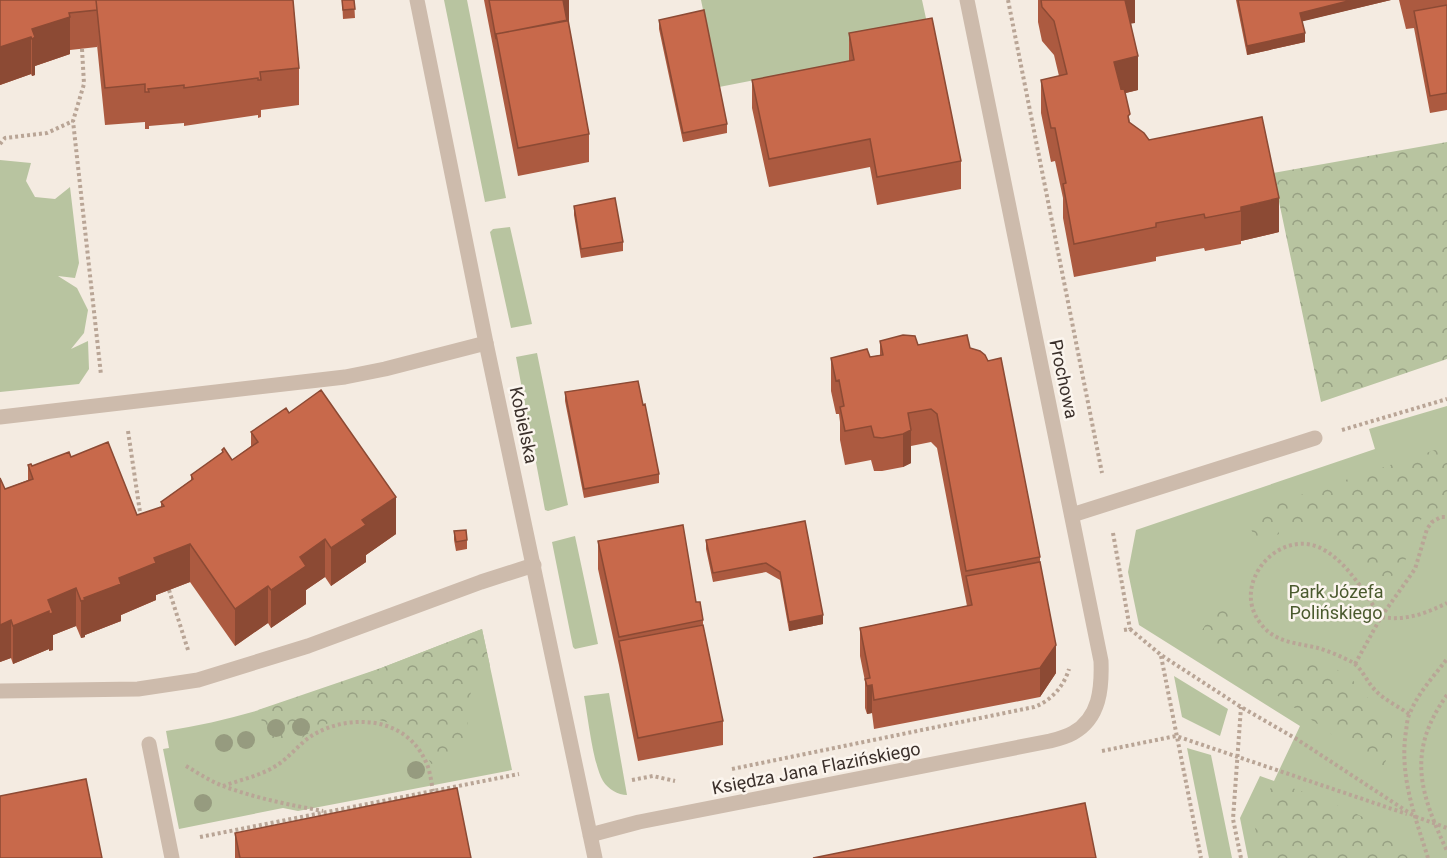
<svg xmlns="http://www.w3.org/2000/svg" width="1447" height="858" font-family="Roboto,sans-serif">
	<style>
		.green { fill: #b8c4a0 }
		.forest { fill: url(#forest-crowns) }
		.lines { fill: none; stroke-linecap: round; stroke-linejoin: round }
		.path { stroke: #b9a596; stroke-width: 4; stroke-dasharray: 3 3; stroke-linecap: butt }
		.lane { stroke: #cdbbac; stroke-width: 15 }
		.street { stroke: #cdbbac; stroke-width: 15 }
		.tree { fill: #969b7f }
		.wall { fill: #ac5a40 }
		.shaded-wall { fill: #8c4a34 }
		.building { fill: #c8694b; stroke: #8c4a34; stroke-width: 1.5 }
		.labels { text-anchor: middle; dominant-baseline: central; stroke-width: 5; stroke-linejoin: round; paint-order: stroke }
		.street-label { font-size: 18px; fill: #3b302b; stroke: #fbf5ee }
		.park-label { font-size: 18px; fill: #4a5a2e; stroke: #fbf5ee }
	</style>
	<defs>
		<pattern id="forest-crowns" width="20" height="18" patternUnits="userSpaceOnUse" patternTransform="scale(1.5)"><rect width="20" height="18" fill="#b8c4a0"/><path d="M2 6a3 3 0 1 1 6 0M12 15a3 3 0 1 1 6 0" fill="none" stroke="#97a083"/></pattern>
	</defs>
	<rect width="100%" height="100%" fill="#f4ebe1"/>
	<path class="green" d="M444,0H467L506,198L485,202Z
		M701,0H922L932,46L719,87Z
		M0,160L31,163L26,181L35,197L55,199L70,187L79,263L75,278L58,276L77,288L88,310L84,333L71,349L88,341L89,369L79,384L0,392Z
		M510,227L532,324L511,328L490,232L493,229Z
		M537,353L568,505L548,511L545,510L516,357Z
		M1447,406V858H1248L1240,818L1260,776L1274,781L1300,726L1139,625L1128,572L1136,530L1375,449L1369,429Z
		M575,536L598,644L575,649L573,647L552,542Z
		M482,629L512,770L298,811L283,808L179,829L163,749L169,748L166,731C276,714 379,668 482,629Z
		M1174,676L1228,709L1220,736L1182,717Z
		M609,693L627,795C618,795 608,789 603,781C593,764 588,717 584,696Z
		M1187,748L1211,755L1232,858H1209Z"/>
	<path class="forest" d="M1447,142V359L1321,402L1273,173Z
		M1447,446V505L1425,513C1418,524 1412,536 1409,548C1403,570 1401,575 1378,580L1343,540L1325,533L1324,524L1295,523L1288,520L1281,509L1274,512L1279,534L1260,544L1256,540L1244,514Z
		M1226,604L1229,609L1235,612L1236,617L1242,616C1257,668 1315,650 1349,677C1362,688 1381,716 1394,730L1383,771L1197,638L1215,610Z
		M482,629L490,666C485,669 479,673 476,678C470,687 470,700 469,711C468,738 456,756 431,764C413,719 361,707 319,727C304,734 287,754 270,745L258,710L381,668Z
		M1274,781C1307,794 1384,819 1405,846C1408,849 1410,854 1412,858H1261L1254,823Z"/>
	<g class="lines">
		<path class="path" d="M1008,0L1102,473
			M82,49L84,84L73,121L101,375
			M0,144L5,138L47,133L73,121
			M1342,430L1447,399
			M128,431L141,519
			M1113,533L1130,629
			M169,590L188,650
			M1124,630L1130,629L1161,655L1241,707L1295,738L1414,816L1447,828
			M1161,656L1201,858
			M1355,664L1381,617L1415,569L1427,529L1432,522L1441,517H1447
			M1447,695C1406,752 1420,793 1447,851
			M1409,714C1398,706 1384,700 1375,690C1367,682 1362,668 1352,662C1342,657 1329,651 1318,648C1298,643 1275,643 1261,624C1228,583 1282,523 1326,551C1350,566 1365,594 1381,617C1405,621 1425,614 1447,603
			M1102,751L1176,736L1407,814
			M186,766C198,773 210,781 223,786C255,798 290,805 323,811
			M732,769L1034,707C1051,701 1064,686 1069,669
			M632,780L653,776L675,781
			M223,786C240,780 259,776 274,767C289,759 299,743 313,735C350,713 405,717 425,760C430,769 431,781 433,791
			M200,837L519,774
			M1241,858L1233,819L1241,707
			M1428,858C1415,816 1399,776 1406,731C1407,725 1407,718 1410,713C1418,693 1434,676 1447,659"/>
		<path class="lane" d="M0,417L345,377L385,369L486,343
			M1072,515L1315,438
			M0,691L138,689L198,680L308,646L481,582L534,565
			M149,744L172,858"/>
		<path class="street" d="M417,0L486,343L595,858
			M590,835L639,822L1050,741C1058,739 1066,737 1073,733C1100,718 1102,688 1101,661L967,0"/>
	</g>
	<g class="tree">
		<circle cx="301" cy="727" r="9"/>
		<circle cx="276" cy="728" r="9"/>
		<circle cx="246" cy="740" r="9"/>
		<circle cx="224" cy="743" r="9"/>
		<circle cx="416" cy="770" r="9"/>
		<circle cx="203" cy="803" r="9"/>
	</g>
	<path class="wall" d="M0,0H293L299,68V105L261,110V117L258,118V115L184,126V123L149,126V129H145V122L105,125L97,45V47L70,50V54L35,66V75L32,76L31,74L0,85Z
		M342,0H354L355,18L343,19Z
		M484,0H569V21H568L589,134V162L518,176Z
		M1038,0H1135V23H1131L1138,90L1125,93L1130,123L1149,140L1279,232L1241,241V244L1205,251L1204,248L1156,257V261L1074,277L1063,218V198L1055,161L1051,162L1041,113V80L1059,76L1054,55L1042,41L1038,22Z
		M1236,0H1391L1302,21L1305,42L1247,55Z
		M1399,0H1447V110L1430,113L1414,28L1406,29Z
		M659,20L727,124V133L683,142L659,29Z
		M849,33L961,161V189L877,205L870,167L769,187L752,108V80L849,61Z
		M574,206L623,242V251L581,258L574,215Z
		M880,341L918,345L970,348L1040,557V562L1056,673L1040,697L874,729L872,713L867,714L865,708V681L860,656V628L967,606L937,448L931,442L911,446V463L903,467L882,471H874L871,460L845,465L840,440V422L839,414H836L831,391V358L870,357L880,355Z
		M565,392L659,474V483L584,498L565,401Z
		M289,413L396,534L366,555V562L331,586L325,577L306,590V604L271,628L268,623L235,646L190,582L156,595V600L121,615V621L85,635V637L81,638L76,626L53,635V650L49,651V649L13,664L11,658L0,662V478L5,489L28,480V465L32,466L71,457L137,515L161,507V502L191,480V475L222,453V450L232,460L251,446V432Z
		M805,521L823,624L789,631L780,580L766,572L713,582L706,549V540Z
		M454,531L467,540V549L456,551L454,540Z
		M598,541L696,602L703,620V625L723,721V745L638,761L619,665L598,569Z
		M235,833L471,858H235Z"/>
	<path class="shaded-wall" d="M562,0H569V21L562,22Z
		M1123,0H1135V23L1123,25Z
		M1352,0H1391L1300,22V13Z
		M70,17V54L35,66V75L32,76V29Z
		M1305,33V42L1247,55V46Z
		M31,37V74L0,85V47Z
		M1138,56V90L1114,96V62Z
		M1279,198V232L1241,241V207Z
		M911,430V463L903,467V434Z
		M396,497V534L366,555V562L331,586V548L362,520Z
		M325,539V577L306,590V604L271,628V590L300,557Z
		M190,544V582L156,595V600L121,615V621L85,635V637L81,638V601L84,598L154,558Z
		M268,586V623L235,646V609Z
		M76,588V626L53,635V650L49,651V611V649L13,664V626L48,600Z
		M823,615V624L789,631V622Z
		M11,620V658L0,662V625Z
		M1056,645V673L1040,697V668Z
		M872,685V713L867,714V686Z"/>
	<path class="building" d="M0,0H96L97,10L69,13L70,17L32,29L35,37L32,39L31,37L0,47Z
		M96,0H293L299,68L260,72L261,80H258V78L184,88V85L148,89L149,92H145V84L105,88Z
		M342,0H354L355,9L343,10Z
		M489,0H563L567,21L496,34V39Z
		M1041,0H1125L1138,56L1114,62L1121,89L1124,88L1130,114L1128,116L1129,122L1144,133L1149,140L1262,117L1279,198L1241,207V211L1205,218L1204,214L1156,223V227L1074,244L1063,184L1066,183L1055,128H1051L1041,80L1067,74L1054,21L1042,7Z
		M1238,0H1352L1300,13L1305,33L1247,46Z
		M1447,5V93L1430,96L1414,11Z
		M704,10L727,124L683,133L659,20Z
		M932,18L961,161L877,177L870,139L769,159L752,80L854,60L849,33Z
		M568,20L589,134L518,148L496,34Z
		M615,198L623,242L581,249L574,206Z
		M903,335L915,336L918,345L967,335L970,348L980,351L985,355L988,361L1001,358L1040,557L966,571L937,414L931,409L908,413L911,430L903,434L882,438L874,437L871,426L845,431L840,407L844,406L839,380L836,381L831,358L867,349L870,357L883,355L880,341Z
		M638,381L643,405L645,404L659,474L584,489L565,392Z
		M321,390L396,497L362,520L366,525L331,548L325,539L300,557L306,566L271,590L268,586L235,609L190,544L154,558L156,563L119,578L121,584L84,598L85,600L81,601L76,588L48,600L53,613L49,614V611L13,626L11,620L0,625V478L5,489L33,479L28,465L31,464L32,466L69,452L71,457L108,442L137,515L164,506L161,502L193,479L191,475L223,452L222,450L224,448L232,460L258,442L251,432L286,408L289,413Z
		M805,521L823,615L789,622L780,572L766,563L713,573L706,540Z
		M683,525L696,602H700L703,620L619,637L598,541Z
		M466,530L467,540L456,542L454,531Z
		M1040,562L1056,645L1040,668L874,700L872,685L867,686L865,679L870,678L860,628L972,605L966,576Z
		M703,625L723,721L638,738L619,641Z
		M86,779L102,858H0V796Z
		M457,788L471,858H240L235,833Z
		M1085,803L1096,858H813Z"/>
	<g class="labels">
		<g class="street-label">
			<text transform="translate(1064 379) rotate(78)">Prochowa</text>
			<text transform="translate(524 425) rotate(78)">Kobielska</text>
			<text transform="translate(816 768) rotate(-11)">Księdza Jana Flazińskiego</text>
		</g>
		<g class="park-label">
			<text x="1336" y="591">Park Józefa<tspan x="1336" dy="21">Polińskiego</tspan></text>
		</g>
	</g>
</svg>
